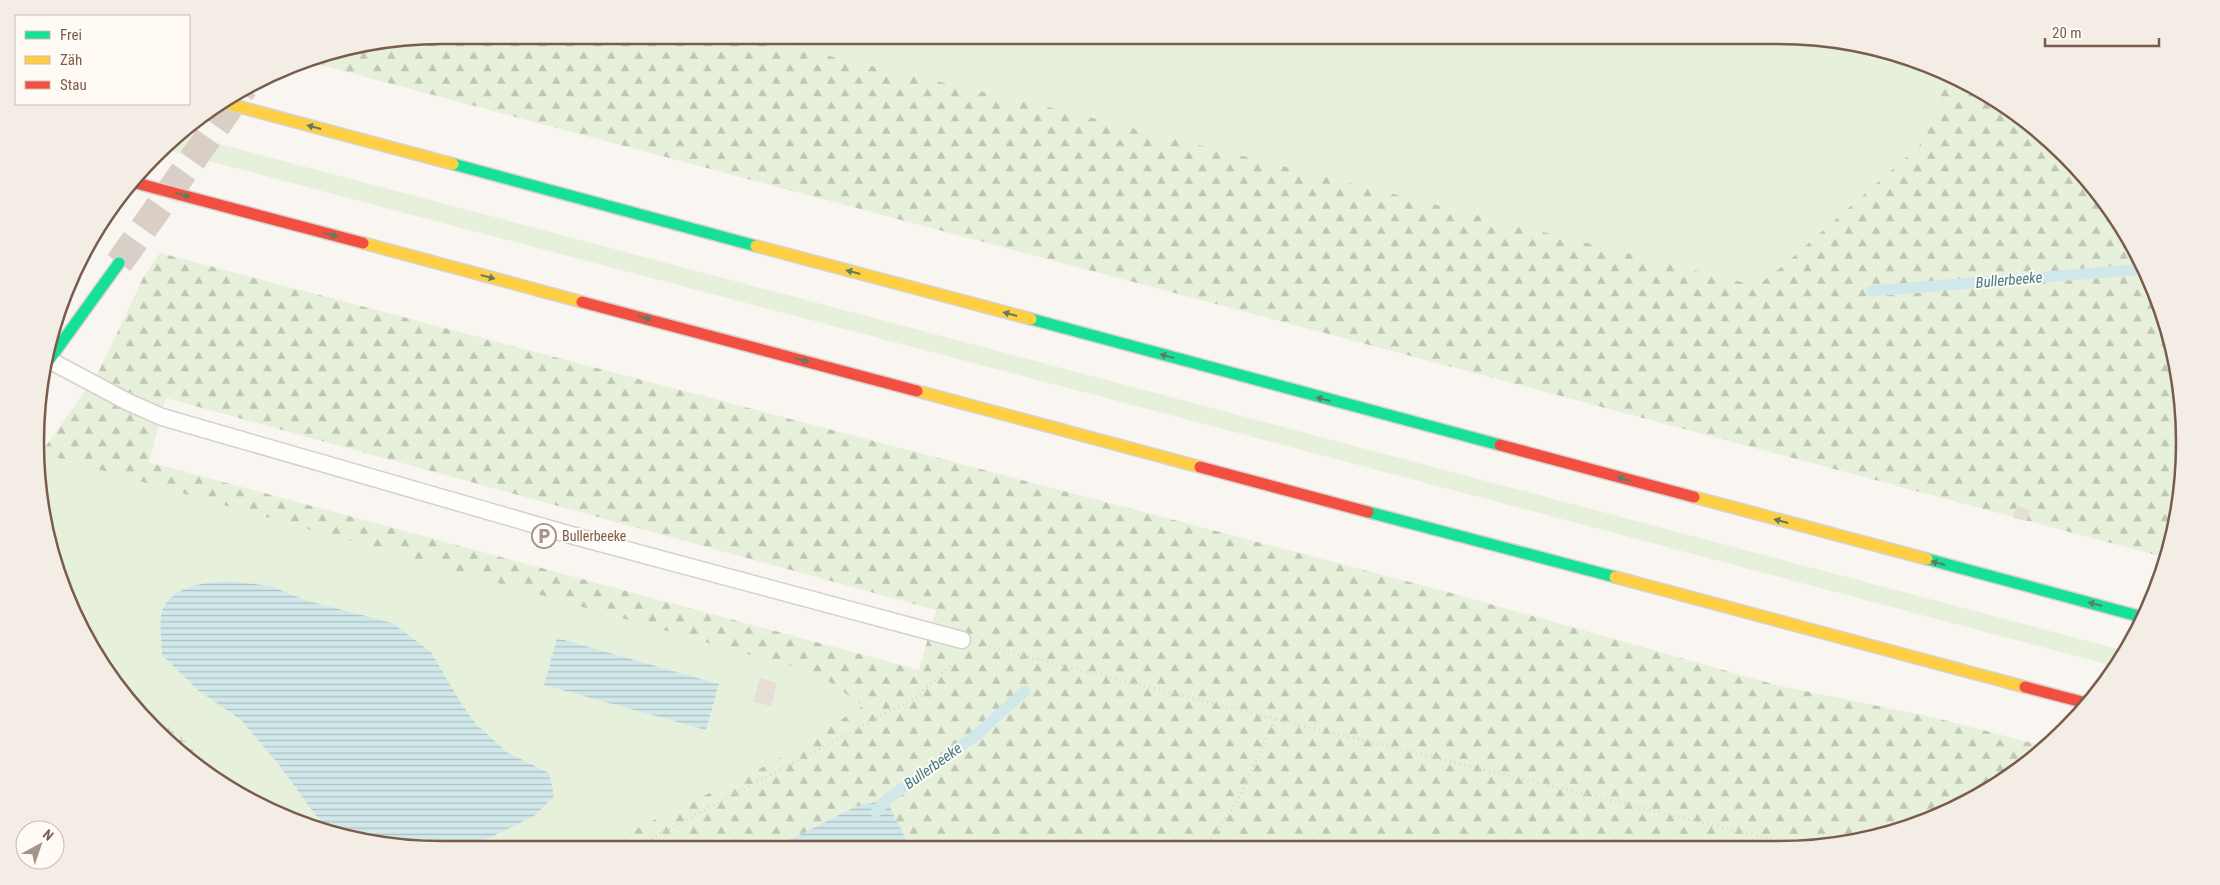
<svg xmlns="http://www.w3.org/2000/svg" width="2220" height="885" font-family="'Roboto Condensed',sans-serif">
	<style>
		.green { fill: #e7f0db; fill-rule: evenodd }
		.forest { fill: url(#forest-firs); fill-rule: evenodd }
		.wetland { fill: url(#wetland-marsh) }
		.water { fill: url(#water-rules) }
		.lines { fill: none; stroke-linecap: round; stroke-linejoin: round }
		.stream { stroke: #d0e8ea; stroke-width: 11 }
		.building { fill: #e6ded7 }
		.secondary-tunnel { stroke: #d9cfc7; stroke-width: 28; stroke-dasharray: 28 14; stroke-linecap: butt }
		.lane-casing { stroke: #d7d1cb; stroke-width: 19 }
		.fast-casing { stroke: #d9d2cb; stroke-width: 14 }
		.slow-casing { stroke: #d9d2cb; stroke-width: 14 }
		.jam-casing { stroke: #d9d2cb; stroke-width: 14 }
		.path { stroke: #dcd5d0; stroke-width: 3; stroke-dasharray: 1 4; stroke-linecap: butt }
		.lane { stroke: #fefefd; stroke-width: 16 }
		.fast { stroke: #16e098; stroke-width: 11 }
		.slow { stroke: #ffcf43; stroke-width: 11 }
		.jam { stroke: #f24e42; stroke-width: 11 }
		.oneway { fill: #617d60 }
		.labels { text-anchor: middle; dominant-baseline: central; stroke-width: 4; stroke-linejoin: round; paint-order: stroke }
		.poi-label { font-size: 14px; fill: #7a5c4d; stroke: #fffaf3; text-anchor: start }
		.water-label { font-size: 15px; font-style: italic; fill: #437c86; stroke: #fffaf3 }
		.rim { fill: none; stroke: #7a5c4d; stroke-width: 2.5 }
	</style>
	<defs>
		<pattern id="forest-firs" width="22" height="20" patternUnits="userSpaceOnUse" patternTransform="scale(1.25)"><rect width="22" height="20" fill="#e7f0db"/><path d="M5 1l3.5 6h-7zM16 11l3.5 6h-7z" fill="#c0c6b4"/></pattern>
		<pattern id="wetland-marsh" width="20" height="14" patternUnits="userSpaceOnUse" patternTransform="scale(1.25)"><rect width="20" height="14" fill="#e7f0db"/><path d="M1 5h8M5 5V1M11 12h8M15 12V8" fill="none" stroke="#c0c6b4"/></pattern>
		<pattern id="water-rules" width="6" height="5" patternUnits="userSpaceOnUse" patternTransform="scale(1.25)"><rect width="6" height="5" fill="#d0e8ea"/><path d="M0 2.5h6" fill="none" stroke="#aebfc0"/></pattern>
	</defs>
	<rect width="100%" height="100%" fill="#f9f5f0"/>
	<path class="green" d="M740,35H1777L1908,57L1947,74L1946,81L1920,145L1785,264L1757,286L1065,111Z
		M178,133L2125,651L2117,667L1227,430L163,149Z
		M2042,133L2101,194L2108,206C2084,193 2057,156 2042,133Z
		M41,453L818,674L864,706L771,763L592,850H464L533,816L549,773L508,753L476,724L459,700L308,601L270,586L199,691L241,720L280,766L327,831L312,828L194,766L136,711L90,646L43,522ZM557,638L719,684L706,730L544,685Z"/>
	<path class="forest" d="M443,35H740L1065,111L1757,286L1785,264L1920,145L1946,81L1947,74L1981,89L2042,133L2058,157L2099,201L2108,206L2143,262L2171,337L2184,416L2182,495L2167,558L306,61L311,57Z
		M94,233L101,235L86,260L74,272L89,239Z
		M160,253L1455,594L1776,685L1932,717L2047,747L1957,808L1831,846L907,849L905,837L885,800L772,849L592,850L771,763L863,706L818,674L41,453L98,373L144,276ZM166,398L936,610L919,670L149,462Z"/>
	<path class="wetland" d="M122,691L138,701L144,709L164,717L219,779L194,766L136,711Z"/>
	<path class="water" d="M230,581L270,586L308,601L392,623L431,652L459,700L476,724L508,753L549,773L554,796L534,816L464,850H442L327,831L280,766L241,720L199,691L162,655C162,644 159,620 162,611C173,584 205,583 230,581Z
		M557,638L719,684L706,730L544,685Z
		M886,800L905,837L907,849H772L857,806Z"/>
	<g class="lines">
		<path class="stream" d="M1872,291L2145,269
			M876,812L886,800L975,736L1025,691"/>
	</g>
	<path class="building" d="M2016,506L2030,510L2027,521L2013,518Z
		M760,678L777,683L771,706L753,702Z"/>
	<g class="lines">
		<path class="secondary-tunnel" d="M119,263L244,87"/>
		<defs>
			<path id="lane" d="M49,360L128,402L162,417L578,537L962,640"/>
			<path id="fast" d="M453,164L756,246
				M1031,319L1500,445
				M44,367L119,263
				M1368,512L1615,577
				M1927,559L2142,617"/>
			<path id="slow" d="M221,102L453,164
				M363,243L582,302
				M756,246L1031,319
				M917,391L1200,467
				M1694,497L1927,559
				M1615,577L2025,687"/>
			<path id="jam" d="M136,183L363,243
				M582,302L917,391
				M1500,445L1694,497
				M1200,467L1368,512
				M2025,687L2086,703"/>
		</defs>
		<use href="#lane" class="lane-casing"/>
		<use href="#fast" class="fast-casing"/>
		<use href="#slow" class="slow-casing"/>
		<use href="#jam" class="jam-casing"/>
		<path class="path" d="M989,647L1275,719L1804,847
			M1206,848L1240,796L1275,719
			M629,850L915,698L950,666"/>
		<use href="#lane" class="lane"/>
		<use href="#fast" class="fast"/>
		<use href="#slow" class="slow"/>
		<use href="#jam" class="jam"/>
	</g>
	<defs><path id="oneway-solid" d="M-6-.8H1V-3.2L6.5 0L1 3.2V.8H-6Z" transform="scale(1.25)"/></defs>
	<g class="oneway">
		<use href="#oneway-solid" transform="translate(314 127) rotate(-165)"/>
		<use href="#oneway-solid" transform="translate(183 195) rotate(15)"/>
		<use href="#oneway-solid" transform="translate(331 235) rotate(15)"/>
		<use href="#oneway-solid" transform="translate(853 272) rotate(-165)"/>
		<use href="#oneway-solid" transform="translate(488 277) rotate(15)"/>
		<use href="#oneway-solid" transform="translate(1010 314) rotate(-165)"/>
		<use href="#oneway-solid" transform="translate(645 318) rotate(15)"/>
		<use href="#oneway-solid" transform="translate(1167 356) rotate(-165)"/>
		<use href="#oneway-solid" transform="translate(802 360) rotate(15)"/>
		<use href="#oneway-solid" transform="translate(1323 399) rotate(-165)"/>
		<use href="#oneway-solid" transform="translate(1624 479) rotate(-165)"/>
		<use href="#oneway-solid" transform="translate(1781 521) rotate(-165)"/>
		<use href="#oneway-solid" transform="translate(1938 563) rotate(-165)"/>
		<use href="#oneway-solid" transform="translate(2095 604) rotate(-165)"/>
	</g>
	<defs>
		<symbol id="parking-ring" viewBox="-11 -11 22 22"><circle r="9.5" fill="#fffaf3" stroke="#a69286" stroke-width="1.5"/><path d="M-3.5-5.5H1a3.5 3.5 0 0 1 0 7H-1V5.5H-3.5ZM-1-3.4V-.6H.8a1.4 1.4 0 0 0 0-2.8Z" fill="#a69286"/></symbol>
	</defs>
	<g fill-rule="evenodd">
		<use href="#parking-ring" x="530" y="522" width="28" height="28"/>
	</g>
	<g class="labels">
		<g class="poi-label">
			<text x="562" y="536">Bullerbeeke</text>
		</g>
		<g class="water-label">
			<text transform="translate(2009 280) rotate(-5)">Bullerbeeke</text>
			<text transform="translate(933 766) rotate(-36)">Bullerbeeke</text>
		</g>
	</g>
	<path d="M0 0H2220V885H0ZM442 44H1778A398 398 0 0 1 2176 442V443A398 398 0 0 1 1778 841H442A398 398 0 0 1 44 443V442A398 398 0 0 1 442 44Z" fill="#f4ede6" fill-rule="evenodd"/>
	<path class="rim" d="M442 44H1778A398 398 0 0 1 2176 442V443A398 398 0 0 1 1778 841H442A398 398 0 0 1 44 443V442A398 398 0 0 1 442 44Z"/>
	<rect x="15" y="15" width="175" height="90" fill="#fffaf3" stroke="#cabbb1"/>
	<rect x="25" y="31" width="25" height="8" fill="#16e098" stroke="#cabbb1"/>
	<text x="60" y="40" font-size="15" fill="#7a5c4d">Frei</text>
	<rect x="25" y="56" width="25" height="8" fill="#ffcf43" stroke="#cabbb1"/>
	<text x="60" y="65" font-size="15" fill="#7a5c4d">Zäh</text>
	<rect x="25" y="81" width="25" height="8" fill="#f24e42" stroke="#cabbb1"/>
	<text x="60" y="90" font-size="15" fill="#7a5c4d">Stau</text>
	<g transform="translate(40 845) rotate(40)"><circle r="24" fill="#fffaf3" stroke="#cabbb1"/>
	<path d="M0-4L9 19L0 12L-9 19Z" fill="#a69286"/>
	<text y="-8" font-size="14" font-weight="bold" text-anchor="middle" fill="#7a5c4d">N</text>
	</g>
	<path d="M2045 38v8h114v-8" fill="none" stroke="#7a5c4d" stroke-width="2.5"/>
	<text x="2052" y="38" font-size="15" fill="#7a5c4d" stroke="#fffaf3" stroke-width="4" paint-order="stroke">20 m</text>
</svg>
